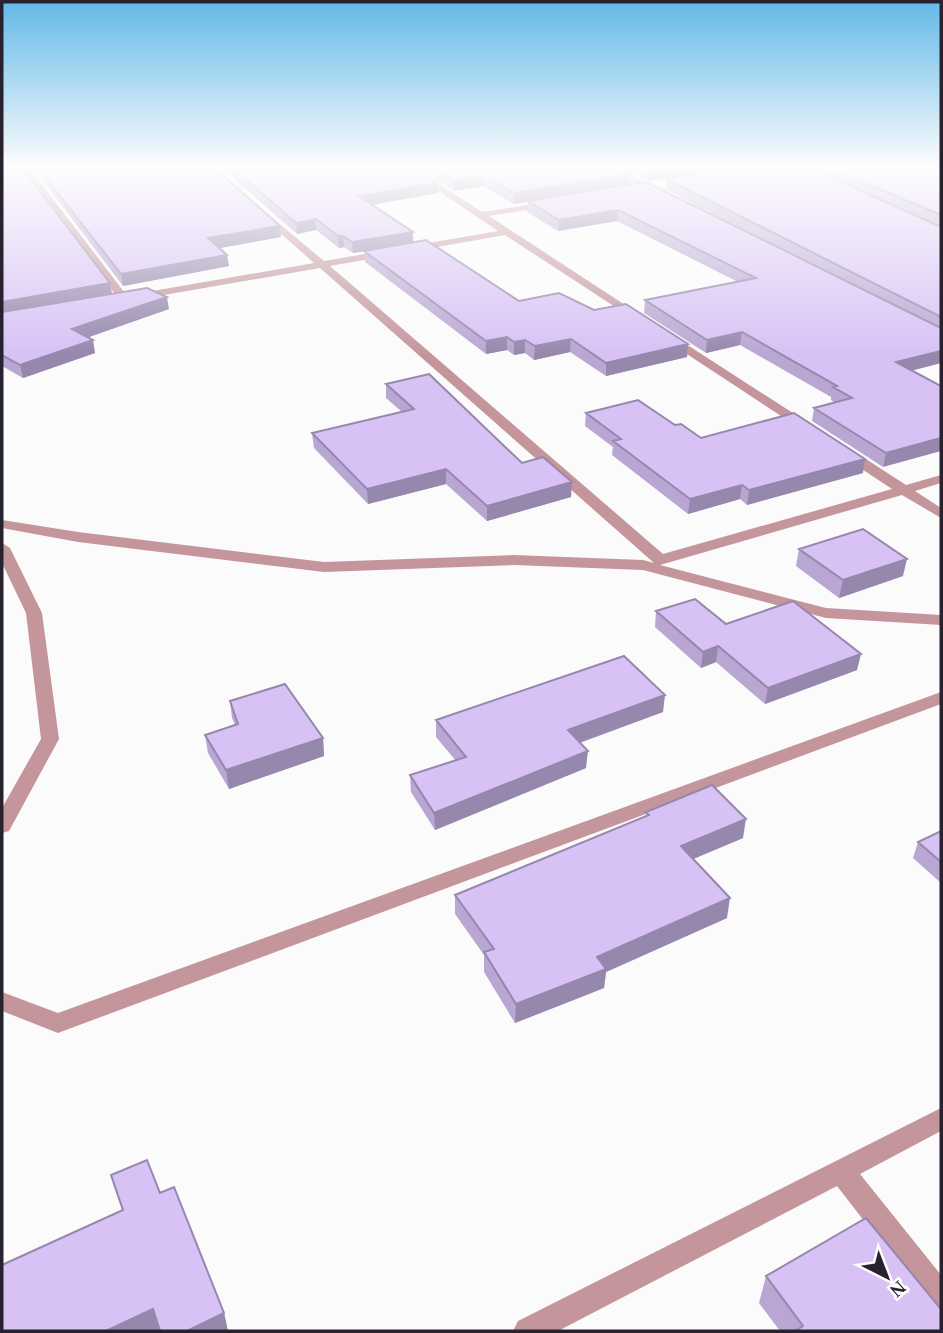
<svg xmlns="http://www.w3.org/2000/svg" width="943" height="1333" font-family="'Times New Roman',serif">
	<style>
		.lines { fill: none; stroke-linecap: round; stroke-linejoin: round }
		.minor { fill: #c4969c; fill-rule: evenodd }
		.wall { fill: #b9a6d3; fill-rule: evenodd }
		.shaded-wall { fill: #9687ac }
		.building { fill: #d7c1f5; stroke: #9687ac; stroke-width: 2 }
	</style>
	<rect width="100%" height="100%" fill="#fbfbfb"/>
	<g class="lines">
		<path class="minor" d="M21,169H30L128,297V301H120Z
			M406,169H416L482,212L553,201V205L550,206L489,216L645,318L635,320L505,235L330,266L663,554L892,489L839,454V448H849L906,485L941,475V483L915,491L941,508V518L902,495L660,565L826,608L941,615V625L826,618L643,570L514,565L324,572L78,542L2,528V520L78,532L324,562L514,555L643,560L654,563L320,268L135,300L130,297L135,294L314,263L260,215L258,213L263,210L324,261L498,231Z
			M609,169H620L666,194L658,196Z
			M848,169H869L814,181L810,178Z
			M664,335H672L813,426L811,429H801L664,339Z
			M2,543L10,548L42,613L59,739L9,831L2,833V808L41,739L26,613L2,563Z
			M941,692V704L66,1030L58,1033L2,1011V992L58,1013Z
			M941,1108V1131L860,1174L941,1275V1311L931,1307L837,1186L558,1331H513L518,1321Z"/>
	</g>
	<path class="wall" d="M2,169L110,283L112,294L169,309L88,337L95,353L23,378L2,366Z
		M34,169H216L280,226L281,237L219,248L227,255L229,266L123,286Z
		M223,169H417L437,183L438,193L372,205L413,232V242L519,301L594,310L688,344L687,357L606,376L570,352L534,360L525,353L514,355L507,350L486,354L365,262V251L353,253L344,247L339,248L316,230L297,234Z
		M421,169H623L631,174L630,185L773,245L665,189L666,179L686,175L649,181L626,169H941V363L911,371L883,467L812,421L814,408L834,402L831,400V397L740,345L706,353L644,313L645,300L738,282L617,221L558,231L527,212L528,202L514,204L483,186L454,191ZM834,171L833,178L819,172Z
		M386,384L522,463L571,497L487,521L446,484L368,504L314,448L312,433L402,412L386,398Z
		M586,413L675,425L701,438L863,473L747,505L740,499L688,514L612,455L613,447L585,426Z
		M799,549L903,576L839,598L796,566Z
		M656,611L726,624L857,670L765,704L716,662L701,668L655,627Z
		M230,701L323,738L324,756L229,789L208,753L205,735L235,725L232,718Z
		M663,712L580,743L586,768L435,830L411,792L410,775L456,761L436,737V720Z
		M646,812L743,838L693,859L727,918L606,972L604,988L515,1023L484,972V955L455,914V895L646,817Z
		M941,831V883L913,858L918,842Z
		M111,1175L160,1193L224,1313L228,1331H2L122,1210Z
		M766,1276L941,1331H780L759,1303Z"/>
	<path class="shaded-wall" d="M660,169H719L649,181L650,171Z
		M818,169H848L834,170V171L817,172Z
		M631,174L630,185L514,204V193Z
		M483,175V186L454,191V180Z
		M437,183L438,193L359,207V196Z
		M618,210L617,221L558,231L559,220Z
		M316,219V230L297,234L296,223Z
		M280,226L281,237L210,250L208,238Z
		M413,232V243L353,253L352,242Z
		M338,236H343L344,247L339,248Z
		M227,255L229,266L123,286L121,274Z
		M110,283L112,295L2,314V302Z
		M167,297L169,309L75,342L72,329Z
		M742,332L740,345L706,353L707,340Z
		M507,337V350L486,354V341Z
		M571,339L570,352L534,360L535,346Z
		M93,340L95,353L23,378L20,365Z
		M525,340V353L514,355V342Z
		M688,344L687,357L606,376V363Z
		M941,351V363L893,375L896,362Z
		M941,438V451L883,467L886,453Z
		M865,459L863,473L747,505L749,490Z
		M446,469V484L368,504L367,489Z
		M572,482L571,497L487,521V506Z
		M742,485L740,499L688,514L690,499Z
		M907,559L903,576L839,598L843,580Z
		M718,646L716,662L701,668L703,652Z
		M861,654L857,670L765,704L768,688Z
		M665,695L663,712L567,747L568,730Z
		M323,738L324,756L229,789L226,770Z
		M588,751L586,768L435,830L434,813Z
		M746,819L743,838L679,865L681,846Z
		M730,898L727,918L606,972L604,988L515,1023L516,1004L597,957Z
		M153,1309L159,1331H106Z
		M224,1313L228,1331H187Z"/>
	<path class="building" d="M2,169H23L110,283L2,302Z
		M39,169H216L280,226L208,238L227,255L121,274Z
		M234,169H417L437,183L359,196L413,232L352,242L343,236H338L316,219L296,223Z
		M437,169H623L631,174L514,193L483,175L454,180Z
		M717,169H813L941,227V317L666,179Z
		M941,169V215L834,170L835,169Z
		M646,182L941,328V351L896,362L941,386V438L886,453L814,408L852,398L833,387L837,386L742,332L707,340L645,300L756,278L618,210L559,220L528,201Z
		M426,240L519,301L559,293L594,310L626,304L688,344L606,363L571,339L535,346L525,340L514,342L507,337L486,341L364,251Z
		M147,288L167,297L72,329L93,340L20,365L2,355V312Z
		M429,374L522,463L543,457L572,482L487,506L446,469L367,489L312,433L414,409L386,384Z
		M638,400L675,425L681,424L701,438L794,413L865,459L749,490L742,485L690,499L613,441L621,439L586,413Z
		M863,529L907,559L843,580L799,549Z
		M695,599L726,624L793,601L861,654L768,688L718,646L703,652L656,611Z
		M624,656L665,695L568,730L588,751L434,813L410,775L466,757L436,720Z
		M285,684L323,738L226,770L205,735L238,724L230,701Z
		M712,785L746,819L681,846L730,898L597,957L606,969L516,1004L484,952L494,949L455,895L649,815L646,812Z
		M941,831V862L918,842Z
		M147,1160L160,1193L174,1187L224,1313L187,1331H160L153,1309L106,1331H2V1265L123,1210L111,1175Z
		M866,1218L941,1309V1331H795L803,1326L766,1276Z"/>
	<linearGradient id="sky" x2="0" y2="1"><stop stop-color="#63b8e8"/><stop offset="0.47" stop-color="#fdfdfd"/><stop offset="1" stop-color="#fdfdfd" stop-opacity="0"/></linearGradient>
	<rect width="943" height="356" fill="url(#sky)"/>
	<rect width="943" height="1333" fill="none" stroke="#28222e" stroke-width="7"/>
	<g transform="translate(887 1277) rotate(138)" stroke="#ffffff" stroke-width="5" paint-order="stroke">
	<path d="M0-5L12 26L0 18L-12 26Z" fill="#28222e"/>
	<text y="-10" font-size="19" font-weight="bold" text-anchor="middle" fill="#28222e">N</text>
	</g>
</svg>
